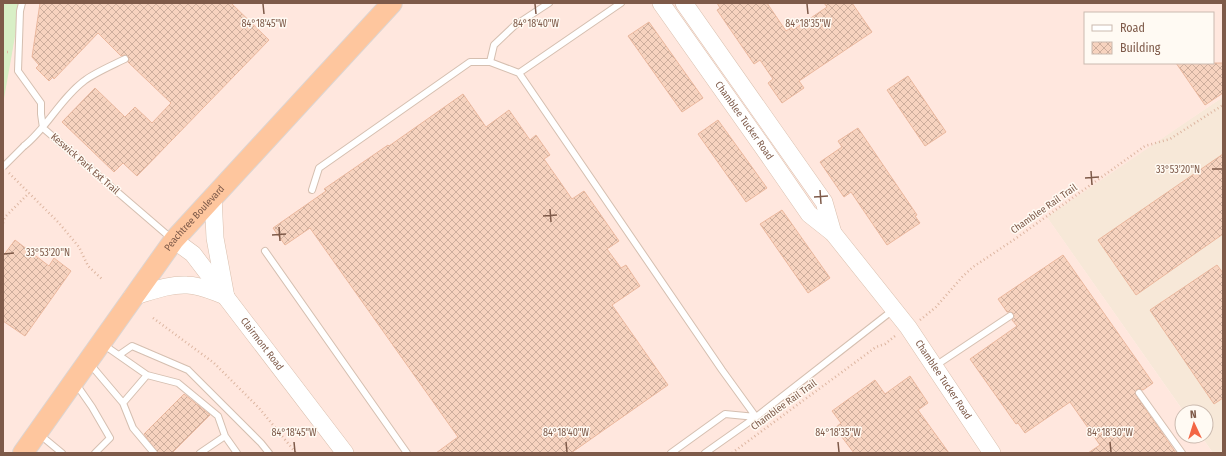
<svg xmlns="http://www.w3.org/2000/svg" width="1226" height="456" font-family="'Fira Sans Condensed',sans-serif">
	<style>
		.residential { fill: #f7e8d8 }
		.commercial { fill: #ffe7de; fill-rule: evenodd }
		.park { fill: #d8efc6 }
		.building { fill: url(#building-cross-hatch); stroke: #ebb89e }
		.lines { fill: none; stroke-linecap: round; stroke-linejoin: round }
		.service-casing { stroke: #d5bfb0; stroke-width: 8 }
		.secondary-casing { stroke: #d9bfad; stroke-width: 18 }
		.trunk-casing { stroke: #ddd4d0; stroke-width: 22 }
		.path { stroke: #ddb6a1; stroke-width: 2.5; stroke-dasharray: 1 3; stroke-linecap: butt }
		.service { stroke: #fff; stroke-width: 6 }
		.secondary { stroke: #fff; stroke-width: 17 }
		.trunk { stroke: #fec69e; stroke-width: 20 }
		.service-bridge-casing { stroke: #d5bfb0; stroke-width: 8; stroke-linecap: butt }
		.service-bridge { stroke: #fff; stroke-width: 6 }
		.ticks { fill: none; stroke: #7e5a49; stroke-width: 1.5 }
		.labels { text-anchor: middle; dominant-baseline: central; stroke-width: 3; stroke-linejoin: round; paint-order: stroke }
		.street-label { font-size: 10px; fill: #7e5a49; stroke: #fffaf3 }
		.ticks-label { font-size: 10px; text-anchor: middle; fill: #7e5a49; stroke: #fffaf3; stroke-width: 3; stroke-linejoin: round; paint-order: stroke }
	</style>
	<defs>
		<pattern id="building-cross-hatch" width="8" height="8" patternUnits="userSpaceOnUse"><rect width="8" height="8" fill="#f7d3bf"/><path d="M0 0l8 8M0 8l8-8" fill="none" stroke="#cdae9d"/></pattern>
	</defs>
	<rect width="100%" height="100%" fill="#fef6eb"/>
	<path class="residential" d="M1223,97V453H1213L1201,436H1206V412H1184L1046,216Z"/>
	<path class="commercial" d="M3,3H1223V97L1047,217L1184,412H1182V436H1201L1213,453H3ZM1085,13H1213V63H1085Z"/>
	<path class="park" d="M3,3H21L3,104Z"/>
	<path class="building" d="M40,3H231L269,40L137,176L123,163L114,172L62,122L95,88L125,117L135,107L152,123L171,103L128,62L129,59L128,56L125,55L121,56L98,33L54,79L53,77L49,81L36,68L39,65L32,57Z
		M717,3H767L786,31L792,27L793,30L827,7L824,3H852L872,32L799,81L804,88L782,103L768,83L773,79L760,60L754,64L717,10L720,8Z
		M649,22L703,98L682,112L628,36Z
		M1176,63H1223V93L1205,105Z
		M908,76L946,132L925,146L887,90Z
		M463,94L486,127L509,110L530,140L536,135L550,155L544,159L572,199L584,191L619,241L607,249L621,268L626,265L640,286L612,305L668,385L571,453H436L458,437L310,228L285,245L273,228L326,191L324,189L388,145L389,146Z
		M718,120L767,188L746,202L698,134Z
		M858,128L917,215L915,216L920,223L887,245L851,192L844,197L820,162L842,147L838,141Z
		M1223,154V234L1136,295L1098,240Z
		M782,210L830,278L808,293L760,224Z
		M15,240L49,266L54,258L71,271L25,336L3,321V256Z
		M1063,255L1153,383L1143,390L1140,389H1137L1135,394L1176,453H1088L1100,445L1070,402L1025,433L1018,423L1016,424L970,359L1017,326L1012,320L1014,316L1013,313L1010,312H1007L998,299Z
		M1217,265L1223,273V398L1214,404L1150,310Z
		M910,376L928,403L918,410L949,453H854L835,428L841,423L832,411L875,380L885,394Z
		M184,394L210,415L172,453H158L144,434Z"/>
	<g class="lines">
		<defs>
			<path id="service" d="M22,3L20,11L18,71L41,103V114L43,128L172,239
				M490,62L494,45L514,26L549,3
				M519,73L621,3
				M24,146C47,128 60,99 84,81C94,73 113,65 125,59
				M312,190L319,168L470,62H490L519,73L722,370L756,417L725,414L671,453
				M265,251L407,453
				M119,355L132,346L188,370L261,443L269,453
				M90,364L123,403L147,375L104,345
				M935,366L1010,316
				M147,375L178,383L218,416L225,436L200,453
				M76,384L92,407L110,438L95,453
				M1139,393L1182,453
				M123,403L133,428L154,453
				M39,434L62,453
				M225,436L237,453
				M705,453L756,417L893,310"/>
			<g id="secondary">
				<path id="s1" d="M661,3L762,146L809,214L833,233L908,327L992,453"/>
				<path d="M684,3L824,202L833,233"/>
				<path d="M213,196L215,238L225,292"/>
				<path id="s2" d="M174,240L193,254L345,453"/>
				<path d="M132,297C150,292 168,284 187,285C200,285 214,292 226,296"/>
			</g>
			<g id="trunk">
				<path id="s3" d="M23,453L174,240L392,3"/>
			</g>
		</defs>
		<use href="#service" class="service-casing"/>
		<use href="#secondary" class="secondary-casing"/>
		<use href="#trunk" class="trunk-casing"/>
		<path class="path" d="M3,52H9
			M9,173L59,223L79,247L88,266L103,280
			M3,223L5,217L29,193
			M153,318L214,363L259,408L296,453
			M920,320L936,307L963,276L973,267L1015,239L1145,146L1170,139L1223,105
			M732,453L876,347L885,344L895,336"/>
		<use href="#service" class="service"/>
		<use href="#secondary" class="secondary"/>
		<use href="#trunk" class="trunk"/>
		<defs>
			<path id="service-bridge" d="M3,167L24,146"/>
		</defs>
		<use href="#service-bridge" class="service-bridge-casing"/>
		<use href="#service-bridge" class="service-bridge"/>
	</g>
	<path class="ticks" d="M263,4L264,14M535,4L536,14M807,4L808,14M1212,169H1222M1091,171L1092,185M1085,178L1099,177M820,190L821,204M814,197L828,196M550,209L551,222M543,216L557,215M279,227L280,241M272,235L286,234M4,254L14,253M294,442L295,452M566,442L567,452M838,442L839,452M1110,442L1111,452"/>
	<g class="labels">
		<g class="street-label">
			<text stroke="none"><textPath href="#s1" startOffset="144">Chamblee Tucker Road</textPath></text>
			<text transform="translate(85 164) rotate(41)">Keswick Park Ext Trail</text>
			<text transform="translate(1044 209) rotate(-35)">Chamblee Rail Trail</text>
			<text stroke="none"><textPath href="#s3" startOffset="291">Peachtree Boulevard</textPath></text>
			<text stroke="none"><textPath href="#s2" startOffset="137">Clairmont Road</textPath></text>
			<text stroke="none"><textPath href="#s1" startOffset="472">Chamblee Tucker Road</textPath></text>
			<text transform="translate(784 405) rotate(-36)">Chamblee Rail Trail</text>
		</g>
	</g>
	<g class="ticks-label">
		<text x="264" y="27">84°18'45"W</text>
		<text x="536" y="27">84°18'40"W</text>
		<text x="808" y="27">84°18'35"W</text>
		<text x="1178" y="173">33°53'20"N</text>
		<text x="48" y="256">33°53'20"N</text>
		<text x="294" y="436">84°18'45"W</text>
		<text x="566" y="436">84°18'40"W</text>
		<text x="838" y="436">84°18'35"W</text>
		<text x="1110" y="436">84°18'30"W</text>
	</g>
	<rect width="1226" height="456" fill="none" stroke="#7e5a49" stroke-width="8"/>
	<rect x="1084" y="12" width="130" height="52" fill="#fffaf3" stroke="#cbbaaf"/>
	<rect x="1092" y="25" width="20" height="6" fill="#ffffff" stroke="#cbbaaf"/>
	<text x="1120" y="32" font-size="12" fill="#7e5a49">Road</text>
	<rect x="1092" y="42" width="20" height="12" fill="url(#building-cross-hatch)" stroke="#cbbaaf"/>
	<text x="1120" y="52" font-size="12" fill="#7e5a49">Building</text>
	<g transform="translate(1194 424) rotate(356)"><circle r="19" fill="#fffaf3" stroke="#cbbaaf"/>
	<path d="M0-3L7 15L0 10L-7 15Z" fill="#f36645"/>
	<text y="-6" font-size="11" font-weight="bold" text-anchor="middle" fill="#7e5a49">N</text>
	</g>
</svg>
